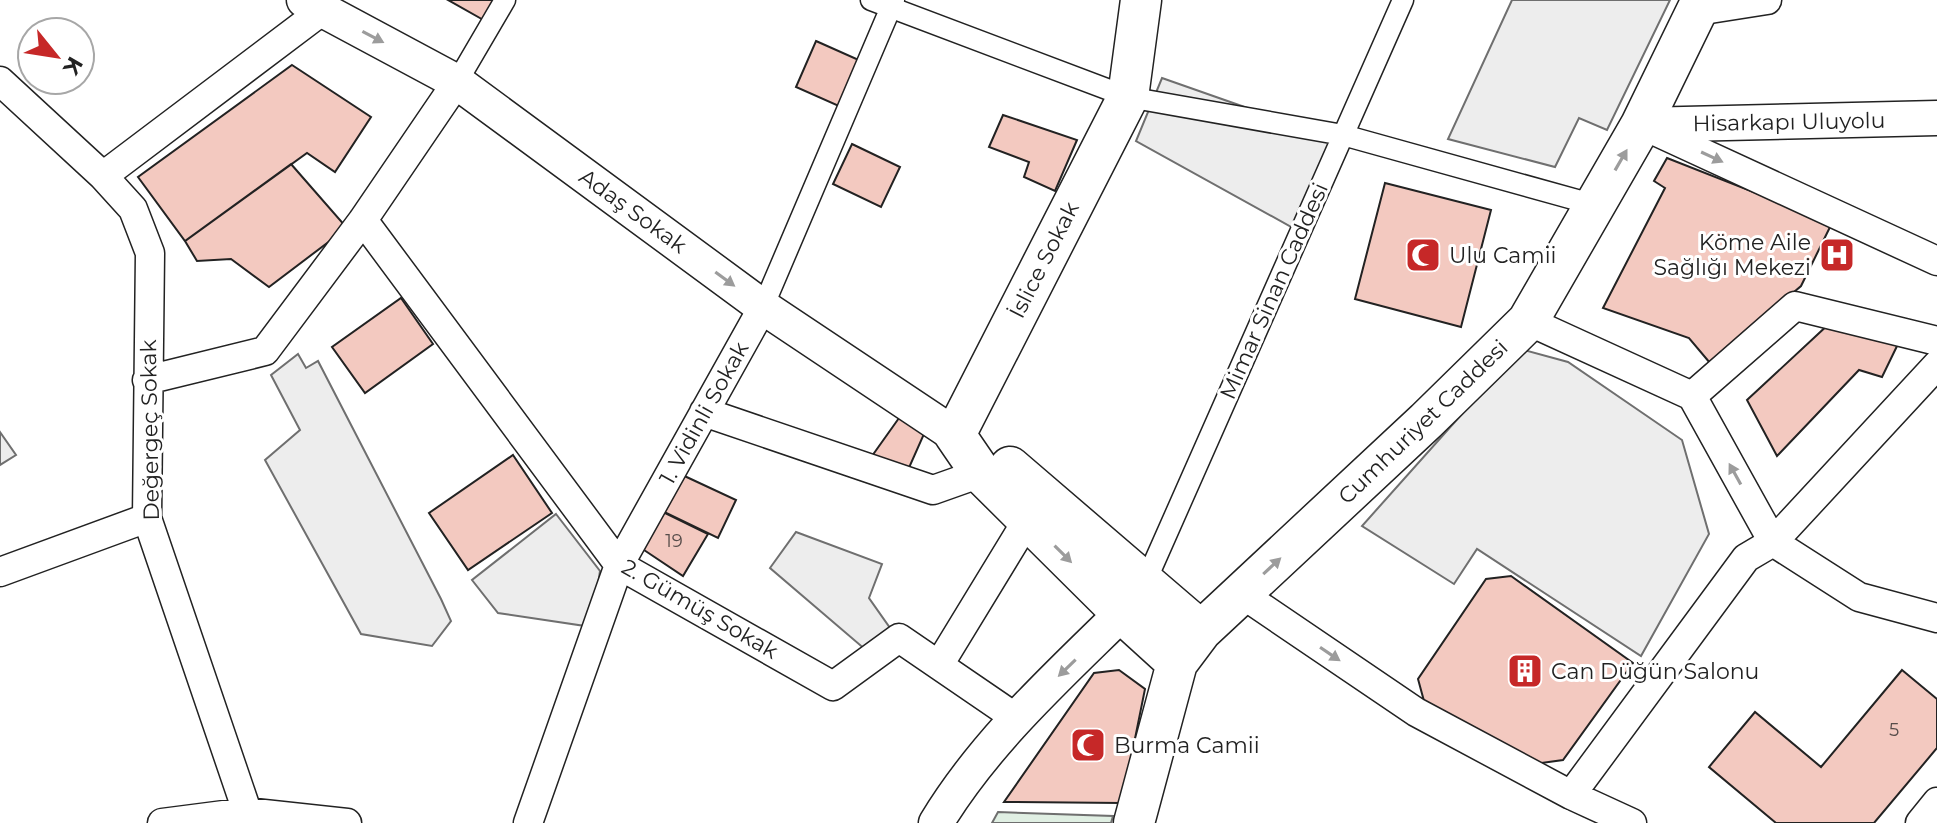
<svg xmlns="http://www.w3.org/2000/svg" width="1937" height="823" font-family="Montserrat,sans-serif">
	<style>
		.green { fill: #e0efe3; stroke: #6f6f6f; stroke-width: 2 }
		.parking { fill: #ededed; stroke: #6f6f6f; stroke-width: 2 }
		.building { fill: #f3c9c0; stroke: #222; stroke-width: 2 }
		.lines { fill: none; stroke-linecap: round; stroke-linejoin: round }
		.pedestrian-casing { stroke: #222; stroke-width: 23 }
		.minor-casing { stroke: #222; stroke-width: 31 }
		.tertiary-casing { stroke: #222; stroke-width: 37 }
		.secondary-casing { stroke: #222; stroke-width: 43 }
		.pedestrian { stroke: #fff; stroke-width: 20 }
		.minor { stroke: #fff; stroke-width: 28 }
		.tertiary { stroke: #fff; stroke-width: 34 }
		.secondary { stroke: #fff; stroke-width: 40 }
		.oneway { fill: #9c9c9c }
		.labels { text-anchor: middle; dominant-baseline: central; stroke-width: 6; stroke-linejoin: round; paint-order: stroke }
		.number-label { font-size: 18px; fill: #564c4a }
		.street-label { font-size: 22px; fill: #222; stroke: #fff }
		.poi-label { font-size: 22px; fill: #222; stroke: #fff; text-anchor: start }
	</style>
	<rect width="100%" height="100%" fill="#fff"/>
	<path class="green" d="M998,812L1113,816L1111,823H992Z"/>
	<path class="parking" d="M1512,0H1670L1607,130L1579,118L1555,167L1448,139Z
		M1162,78L1333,138L1295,229L1136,141Z
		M1520,349L1568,362L1682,440L1709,534L1641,656L1477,549L1454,584L1362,526Z
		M298,354L306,368L318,361L441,599L451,621L432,646L361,634L265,460L300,430L271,375Z
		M0,432L16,455L0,465Z
		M556,514L600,571L592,627L498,613L472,580Z
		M796,532L882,564L869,598L890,628L867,651L770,568Z"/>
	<path class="building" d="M448,0H500L487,22Z
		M816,41L861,61L841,107L796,87Z
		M292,65L371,117L335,172L307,153L185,241L138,177Z
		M1003,115L1077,140L1055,191L1024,177L1029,162L989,147Z
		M852,144L900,167L881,207L833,184Z
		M1667,158L1832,223L1801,286L1710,363L1689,338L1603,308L1665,188L1654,181Z
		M291,164L347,228L269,287L231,259L197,261L185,241Z
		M1385,183L1491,210L1461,327L1355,299Z
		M401,298L433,344L365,393L332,347Z
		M1830,323L1898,344L1882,377L1859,370L1777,456L1747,400Z
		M899,418L924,434L908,470L872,456Z
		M513,455L552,513L468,570L429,513Z
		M678,473L736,500L718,538L660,510Z
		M659,510L708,534L683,576L641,548Z
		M1511,576L1633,663L1563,760L1527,765L1424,701L1418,679L1486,579Z
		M1119,670L1145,689L1122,803L1004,802L1094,673Z
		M1902,670L1937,699V748L1874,823H1776L1709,767L1755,712L1821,767Z"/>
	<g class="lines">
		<defs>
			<path id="pedestrian" d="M871,0L1128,97L1343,135L1595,205
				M457,82L505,0
				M763,307L894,0
				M1145,583L1403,0"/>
			<path id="minor" d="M1697,11L1767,0
				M0,81L103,176L133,209L150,253L147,518L251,823
				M1642,125L1937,261
				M103,176L323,10
				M363,220L619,565L833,686L899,638L1016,718
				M1528,321L1692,396L1773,542L1859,597L1937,618
				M147,380L265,351L363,220L457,82
				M1692,396L1795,306L1937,341
				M704,412L933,490L981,473
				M0,572L147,518
				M1242,594L1416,712L1571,795L1632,823
				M939,665L1028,519
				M1571,795L1746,558L1773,542L1937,365
				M162,823L247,812L347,823
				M528,823L619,565L763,307
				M1920,823L1937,802"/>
			<path id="tertiary" d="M304,0L457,82L763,307L955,435
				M1641,125L1937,118
				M936,823C985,742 1055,679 1122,613"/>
			<path id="secondary" d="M1141,0L1128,97L955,435L981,473L1122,613L1177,663
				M1010,467L1201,631
				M1134,823L1177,663L1201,631L1426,421L1528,321L1641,125L1702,0"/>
		</defs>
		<use href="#pedestrian" class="pedestrian-casing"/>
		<use href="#minor" class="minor-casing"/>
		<use href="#tertiary" class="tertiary-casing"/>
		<use href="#secondary" class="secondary-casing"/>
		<use href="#pedestrian" class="pedestrian"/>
		<use href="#minor" class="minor"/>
		<use href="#tertiary" class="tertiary"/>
		<use href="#secondary" class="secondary"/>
	</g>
	<defs><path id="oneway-solid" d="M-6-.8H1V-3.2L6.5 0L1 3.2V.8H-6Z" transform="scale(2)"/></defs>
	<g class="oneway">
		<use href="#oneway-solid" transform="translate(373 37) rotate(28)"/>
		<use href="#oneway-solid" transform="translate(1712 157) rotate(25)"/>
		<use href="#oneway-solid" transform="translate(1621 160) rotate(-60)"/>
		<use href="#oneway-solid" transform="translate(725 279) rotate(36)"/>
		<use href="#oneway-solid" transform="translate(1735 474) rotate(-119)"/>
		<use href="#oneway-solid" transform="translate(1063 554) rotate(45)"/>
		<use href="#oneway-solid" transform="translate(1272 566) rotate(-43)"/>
		<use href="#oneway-solid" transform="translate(1330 654) rotate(34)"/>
		<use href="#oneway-solid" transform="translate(1067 668) rotate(136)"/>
	</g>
	<defs>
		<symbol id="mosque-square" viewBox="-11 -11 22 22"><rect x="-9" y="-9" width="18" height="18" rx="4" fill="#c62828" stroke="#fff"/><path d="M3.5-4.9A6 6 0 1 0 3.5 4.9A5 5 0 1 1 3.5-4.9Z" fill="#fff"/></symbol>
		<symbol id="hospital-square" viewBox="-11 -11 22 22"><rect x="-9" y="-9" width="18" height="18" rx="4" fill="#c62828" stroke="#fff"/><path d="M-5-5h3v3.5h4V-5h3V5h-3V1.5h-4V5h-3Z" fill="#fff"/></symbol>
		<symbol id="building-square" viewBox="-11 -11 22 22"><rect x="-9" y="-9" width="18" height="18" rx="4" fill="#c62828" stroke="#fff"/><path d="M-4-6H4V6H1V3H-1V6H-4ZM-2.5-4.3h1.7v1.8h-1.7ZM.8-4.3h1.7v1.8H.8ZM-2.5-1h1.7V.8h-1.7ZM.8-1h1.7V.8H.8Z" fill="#fff"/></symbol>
	</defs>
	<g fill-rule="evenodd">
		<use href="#mosque-square" x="1403" y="235" width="40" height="40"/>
		<use href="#hospital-square" x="1817" y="235" width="40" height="40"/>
		<use href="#building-square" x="1505" y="651" width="40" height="40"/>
		<use href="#mosque-square" x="1068" y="725" width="40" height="40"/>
	</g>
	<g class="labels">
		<g class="number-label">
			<text x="674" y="541">19</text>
			<text x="1894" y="730">5</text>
		</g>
		<g class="street-label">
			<text transform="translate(1789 122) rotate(-1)">Hisarkapı Uluyolu</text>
			<text transform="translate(633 211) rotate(36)">Adaş Sokak</text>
			<text transform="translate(1044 260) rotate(-63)">İslice Sokak</text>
			<text transform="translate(1274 291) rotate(-66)">Mimar Sinan Caddesi</text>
			<text transform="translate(704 413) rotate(-61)">1. Vidinli Sokak</text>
			<text transform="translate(1423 422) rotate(-44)">Cumhuriyet Caddesi</text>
			<text transform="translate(150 430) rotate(-91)">Değergeç Sokak</text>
			<text transform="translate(700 609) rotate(30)">2. Gümüş Sokak</text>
		</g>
		<g class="poi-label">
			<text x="1811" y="242" text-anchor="end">Köme Aile<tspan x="1811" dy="25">Sağlığı Mekezi</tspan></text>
			<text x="1449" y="255">Ulu Camii</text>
			<text x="1551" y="671">Can Düğün Salonu</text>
			<text x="1114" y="745">Burma Camii</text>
		</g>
	</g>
	<g transform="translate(56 56) rotate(120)"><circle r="38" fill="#ffffff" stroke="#a7a7a7" stroke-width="2"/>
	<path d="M0-6L14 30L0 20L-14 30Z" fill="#c62828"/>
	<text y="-12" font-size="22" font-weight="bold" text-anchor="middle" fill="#222222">K</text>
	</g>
</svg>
